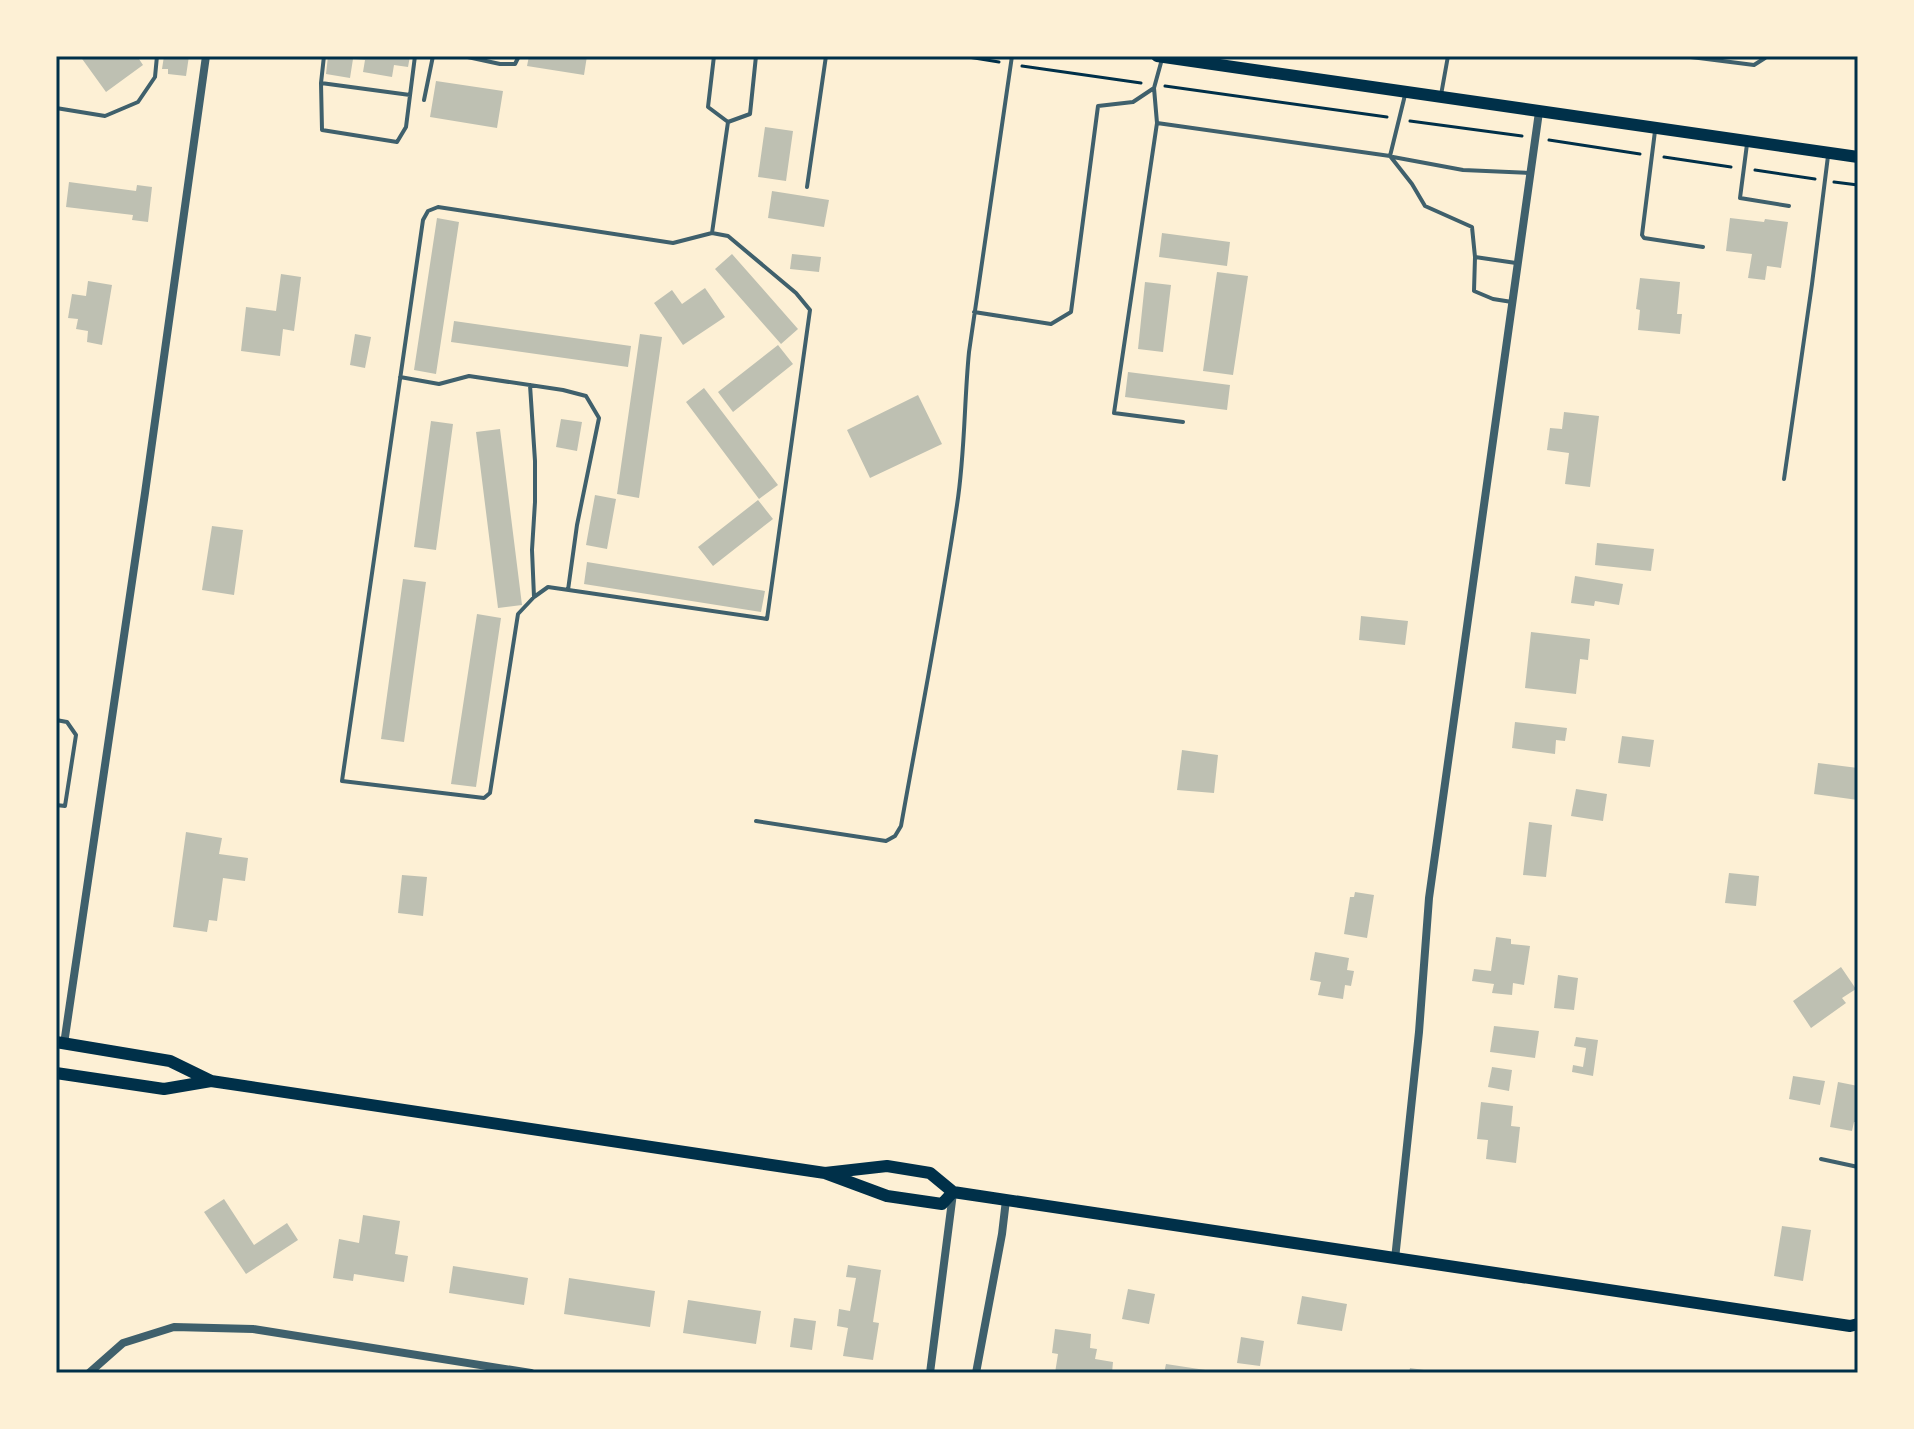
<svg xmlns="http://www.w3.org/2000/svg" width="1914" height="1429" font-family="Helvetica,sans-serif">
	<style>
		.building { fill: #bec0b2 }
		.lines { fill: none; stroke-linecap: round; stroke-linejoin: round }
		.path { stroke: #003049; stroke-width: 3 }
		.service { stroke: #3f606c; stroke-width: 4 }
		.minor { stroke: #3f606c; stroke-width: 8 }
		.secondary { stroke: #003049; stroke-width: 12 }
		.primary { stroke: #003049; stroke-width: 12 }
		.neatline { fill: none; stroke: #003049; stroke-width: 3 }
	</style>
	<rect width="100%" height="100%" fill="#fdf0d5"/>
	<path class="building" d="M80,56H137L143,65L106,92Z
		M164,56H189L186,76L168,74V69H162Z
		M328,56H410L408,67L394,65L392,77L363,72L365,60L353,59L350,78L326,74Z
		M529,56H587L584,75L527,66Z
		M436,81L503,91L497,128L430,117Z
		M765,127L793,131L786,181L758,177Z
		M69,182L136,191L137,185L152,187L148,222L132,220L133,215L66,207Z
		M772,191L829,200L824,227L768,218Z
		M437,218L459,222L436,374L414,370Z
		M1730,218L1764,222L1765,219L1788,222L1781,268L1767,266L1765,280L1748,278L1752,254L1726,251Z
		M1162,233L1230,242L1227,266L1159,257Z
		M732,254L798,329L781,344L715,269Z
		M792,254L821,257L819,272L790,269Z
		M1217,272L1248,276L1233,375L1203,371Z
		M281,274L301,277L294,331L283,329L280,356L241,351L246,307L276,311Z
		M1640,278L1680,282L1677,314H1682L1680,334L1638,330L1640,310L1636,309Z
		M88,281L112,285L102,345L87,342L88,331L76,329L78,319L68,318L72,294L86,296Z
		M1145,282L1171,285L1163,352L1138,349Z
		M705,288L725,317L683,345L654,303L672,290L682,304Z
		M454,321L631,346L628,367L451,342Z
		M355,334L371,337L365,368L350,365Z
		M640,334L662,337L639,498L617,494Z
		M778,345L793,364L733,412L718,392Z
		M1128,372L1230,385L1227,410L1125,397Z
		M704,388L778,485L759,499L686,402Z
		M918,395L942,444L870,478L847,430Z
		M1564,412L1599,416L1590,487L1565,484L1569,453L1547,450L1550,428L1562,429Z
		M561,419L582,422L577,451L556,447Z
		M431,421L453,424L436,550L414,547Z
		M500,429L522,605L498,608L476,432Z
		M595,495L616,499L607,549L586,545Z
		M758,500L773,519L713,566L698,547Z
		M212,526L243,530L234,595L202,590Z
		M1597,543L1654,549L1651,571L1595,565Z
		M587,562L765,591L761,612L584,584Z
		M1575,576L1623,584L1619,605L1595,601L1594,606L1571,603Z
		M403,579L426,582L404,742L381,739Z
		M477,614L501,618L476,787L451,784Z
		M1361,616L1408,621L1405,645L1359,640Z
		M1531,632L1590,639L1588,660L1580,659L1576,694L1525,688Z
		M1515,722L1567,728L1565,741L1556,740L1555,754L1512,748Z
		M1622,736L1654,740L1650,767L1618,763Z
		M1182,750L1218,755L1214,793L1177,790Z
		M1818,763L1858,768V800L1814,794Z
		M1576,789L1607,794L1603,821L1571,816Z
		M1529,822L1552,825L1546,877L1523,875Z
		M186,832L222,838L219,854L248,858L245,881L223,878L217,921L209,920L207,932L173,927Z
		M1729,873L1759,876L1756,906L1725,903Z
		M402,875L427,877L423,916L398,913Z
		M1355,892L1374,895L1367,938L1344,934L1350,897H1354Z
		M1496,937L1511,939V944L1530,946L1524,985L1513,983L1512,995L1492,993L1494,984L1472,981L1474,969L1491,971Z
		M1315,952L1349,958L1347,970L1354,971L1351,986L1345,985L1343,999L1318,995L1321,982L1310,980Z
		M1841,967L1856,989L1842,998L1846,1003L1811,1028L1793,1001Z
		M1558,975L1578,978L1574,1010L1554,1008Z
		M1494,1026L1539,1031L1535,1058L1490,1052Z
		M1576,1037L1598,1040L1593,1076L1572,1072L1573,1065L1583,1067L1586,1048L1574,1046Z
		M1492,1067L1512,1070L1509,1091L1488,1087Z
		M1793,1076L1825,1081L1820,1105L1789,1099Z
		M1838,1082L1858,1086V1122H1854L1852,1131L1830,1127Z
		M1481,1102L1513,1106L1511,1126L1520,1127L1516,1163L1486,1159L1488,1140L1477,1139Z
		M224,1199L254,1245L287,1223L298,1240L246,1274L204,1212Z
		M363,1215L400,1221L395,1254L408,1256L404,1282L354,1274L353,1281L333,1278L339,1239L359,1243Z
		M1782,1226L1811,1230L1803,1281L1774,1276Z
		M848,1265L881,1270L873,1322L879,1323L873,1360L843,1356L848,1328L837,1326L839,1309L850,1311L856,1278L846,1277Z
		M453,1266L528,1278L524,1305L449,1293Z
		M569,1278L655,1291L650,1327L564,1314Z
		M1128,1289L1155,1294L1149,1324L1122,1319Z
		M1302,1296L1347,1304L1342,1331L1297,1324Z
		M688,1300L761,1311L756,1344L683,1333Z
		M794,1318L816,1321L812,1350L790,1347Z
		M1055,1329L1091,1334L1090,1348L1097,1349L1095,1359L1113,1362L1112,1373H1055L1058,1354L1052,1353Z
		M1241,1337L1264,1341L1260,1366L1237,1363Z
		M1166,1364L1212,1371V1373H1164Z
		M1410,1368L1431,1371V1373H1409Z"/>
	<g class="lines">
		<path class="path" d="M962,56L999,62
			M1022,66L1141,83
			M1165,86L1387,117
			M1410,121L1522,136
			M1549,140L1640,154
			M1664,157L1731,167
			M1755,170L1815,179
			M1834,182L1858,185"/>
		<path class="service" d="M324,56L321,83L322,130L397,142L406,127L415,56
			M463,56L500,64H515L519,56
			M714,56L708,107L728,122L750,114L756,56
			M1683,56L1754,65L1765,58V56
			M321,83L410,95
			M1154,88L1157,123L1390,156L1405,95
			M1441,95L1448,56
			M424,100L433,56
			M56,108L105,116L138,102L155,77L157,56
			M1157,123L1114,413L1183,422
			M1655,131L1642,235L1644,238L1703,247
			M1747,144L1740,198L1789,206
			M1390,156L1412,184L1425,206L1472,227L1475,257L1474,291L1493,299L1512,302
			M1393,157L1463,170L1531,173
			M807,187L826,56
			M712,233L673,243L438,207L428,211L423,220L342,781L484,798L490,793L518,614L534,597L548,587L767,619L810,310L796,293L728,236L712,233L728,122
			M1475,257L1516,263
			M974,312L1051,324L1071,312L1098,106L1133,102L1154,88L1162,59
			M400,377L439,384L469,376L563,390L586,396L599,418L577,525L568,590
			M530,385L535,461V502L532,550L534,597
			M1784,479L1812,284L1828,156
			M56,720L67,722L76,735L65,806L56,805
			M756,821L886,841L895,836L901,826C920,719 941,613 957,505C965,454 964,403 969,352L1012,56
			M1821,1159L1858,1167"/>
		<path class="minor" d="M64,1044L145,493L206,56
			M1395,1259L1419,1032L1429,898L1539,112
			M89,1373L123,1343L174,1327L253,1329L531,1373
			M930,1373L953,1193
			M976,1373L1002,1234L1006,1200"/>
		<path class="secondary" d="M1157,56L1858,157"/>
		<path class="primary" d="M56,1042L170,1061L211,1081L825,1173L887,1196L942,1204L953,1192
			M56,1073L164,1089L211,1081
			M825,1173L887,1166L930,1173L953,1192L1850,1326L1858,1324"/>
	</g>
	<rect width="1914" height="1429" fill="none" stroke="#fdf0d5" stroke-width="116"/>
	<rect x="58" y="58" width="1798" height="1313" class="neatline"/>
</svg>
